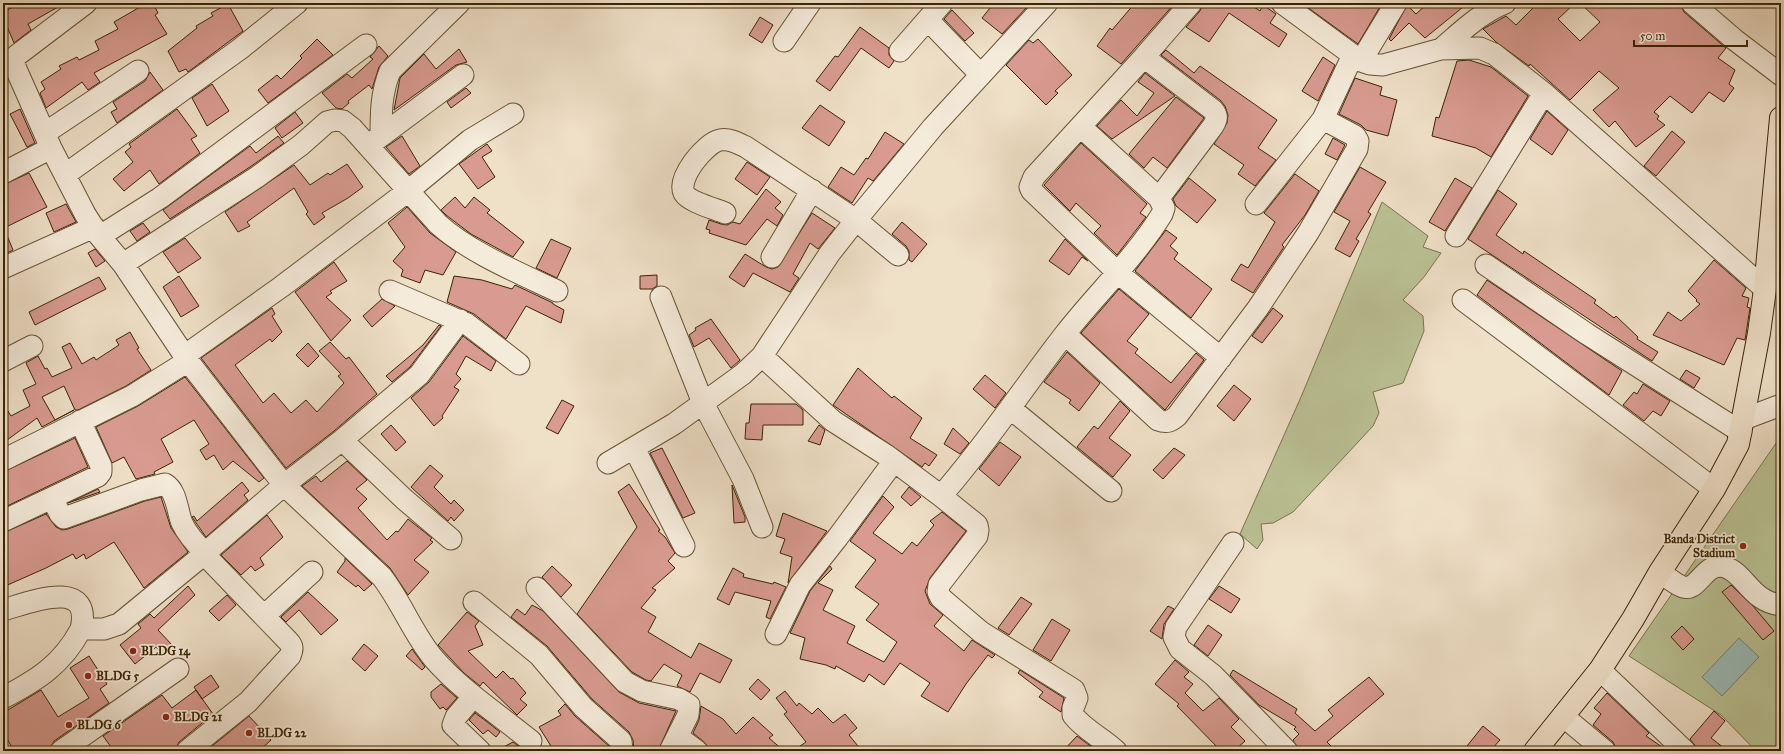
<svg xmlns="http://www.w3.org/2000/svg" width="1784" height="754" font-family="'IM FELL Great Primer',serif">
	<style>
		.green { fill: #bac295; stroke: #7a734c }
		.water { fill: #9abdb9; stroke: #748070 }
		.building { fill: #d99b91; stroke: #3a2402 }
		.lines { fill: none; stroke-linecap: round; stroke-linejoin: round }
		.minor-casing { stroke: #675334; stroke-width: 23 }
		.major-casing { stroke: #3a2402; stroke-width: 24 }
		.minor { stroke: #f5ebdb; stroke-width: 21 }
		.major { stroke: #efe0c8; stroke-width: 22 }
		.poi-dot { fill: #8f2418; stroke: #f5ebdb; stroke-width: 1.5 }
		.labels { text-anchor: middle; dominant-baseline: central; stroke-width: 3.5; stroke-linejoin: round; paint-order: stroke }
		.poi-label { font-size: 12px; font-weight: bold; fill: #3a2402; stroke: #f5ebdb; text-anchor: start }
	</style>
	<rect width="100%" height="100%" fill="#efe0c8"/>
	<filter id="stains"><feTurbulence type="fractalNoise" baseFrequency=".005" numOctaves="4"/><feColorMatrix values="0 0 0 0 .2 0 0 0 0 .09 0 0 0 0 .02 0 0 0 .5 -.17"/></filter>
	<radialGradient id="worn" r=".72"><stop offset=".6" stop-color="#630" stop-opacity="0"/><stop offset="1" stop-color="#630" stop-opacity=".3"/></radialGradient>
	<path class="green" d="M1382,202L1428,236L1423,247L1441,253L1424,277L1403,300L1423,316L1424,331L1403,383L1373,392L1379,413L1373,426L1293,512L1273,523L1261,524L1263,540L1257,549L1240,534L1301,397Z
		M1781,436V751H1756L1721,715L1629,656Z"/>
	<path class="water" d="M1739,638L1759,657L1722,696L1702,677Z"/>
	<path class="building" d="M11,3H65L28,24L31,30L14,43L3,17V12L13,7Z
		M147,3H153L158,13L155,15L167,34L94,73L100,82L88,90L82,82L46,108L40,93L45,89L41,82L61,69L59,66L77,57L79,60L99,50L95,41L118,29L114,22Z
		M994,3H1021L1027,7L1002,34L982,18Z
		M1135,3H1175L1121,64L1097,46L1110,28L1112,30Z
		M1203,3H1248L1260,11L1263,5L1276,14L1270,23L1287,34L1279,47L1229,13L1209,42L1186,27L1200,11Z
		M1310,3H1377L1381,5L1358,44L1307,7Z
		M1428,3H1468L1425,38L1409,23L1391,41L1389,39L1407,5L1416,14Z
		M1538,3H1575L1558,19L1580,41L1600,22L1580,3H1680L1684,12L1726,48L1718,58L1735,70L1729,84L1734,88L1724,102L1709,92L1692,113L1670,96L1654,112L1659,116L1657,119L1665,125L1636,147L1615,121L1609,127L1593,110L1619,88L1599,71L1570,100L1530,64L1529,66L1496,42L1483,29L1506,16L1516,25Z
		M228,4L243,31L188,72L186,69L179,72L168,51L197,28L196,26L213,16L211,13Z
		M952,10L974,33L965,41L944,19Z
		M760,17L773,25L762,43L749,35Z
		M860,27L889,48V55L894,61L889,68L861,48L830,91L816,81L835,56L838,57Z
		M317,39L333,55L268,103L258,90L277,75L281,79L302,58L300,56Z
		M1038,39L1072,75L1055,91L1058,93L1046,105L1006,65L1029,40L1033,43Z
		M379,46L388,56L379,67L372,89L369,85L348,101L349,103L342,109L336,108L322,93L347,74L352,78L373,59L370,57Z
		M459,49L467,62L456,65L394,110L400,78L424,54L436,69Z
		M1166,50L1194,73L1200,66L1277,120L1258,148L1276,160L1255,186L1238,174L1244,165L1214,144L1227,123L1228,115L1225,106L1220,100L1161,55Z
		M1323,57L1335,65L1318,101L1302,91Z
		M1469,60L1491,67L1528,96L1491,157L1476,148L1432,136L1436,117L1439,118L1457,61Z
		M150,72L163,90L117,123L111,112L117,109L113,102L145,81Z
		M1145,73L1175,96L1112,139L1097,126L1121,100L1137,116L1154,93L1138,82Z
		M1355,78L1382,87L1380,95L1397,100L1388,136L1366,130L1361,125L1339,114Z
		M212,84L229,111L207,126L192,98Z
		M466,88L471,93L451,108L447,102Z
		M1176,97L1204,118L1167,168L1153,157L1144,168L1129,154Z
		M820,105L845,122L829,146L802,128Z
		M20,109L35,143L27,147L10,114Z
		M177,109L197,136L191,139L200,153L159,184L150,170L124,191L113,179L133,162L125,152L131,147L129,144Z
		M1547,111L1568,130L1552,155L1530,139Z
		M295,112L303,123L282,138L275,128Z
		M1672,131L1685,142L1656,176L1644,166Z
		M885,132L904,144L873,181L868,178L852,203L828,187L841,167L854,175L866,158L868,159Z
		M278,136L284,143L250,167L170,219L163,210L250,146L256,153Z
		M402,136L420,166L409,174L386,147Z
		M1333,138L1345,145L1337,160L1325,154Z
		M1081,143L1147,204L1140,213L1146,217L1117,255L1094,233L1101,226L1076,203L1070,211L1044,185Z
		M487,144L492,151L482,157L495,177L478,189L459,164Z
		M747,162L770,177L757,195L735,179Z
		M347,164L363,187L348,198L322,213L325,217L314,225L306,214L308,212L294,188L247,222L250,226L238,232L225,212L294,165L310,185L328,173L330,175Z
		M1360,167L1386,182L1368,212L1371,214L1356,239L1359,241L1350,257L1335,249L1350,221L1334,212Z
		M29,173L47,207L4,228L13,250L3,255V185Z
		M1295,174L1319,191L1305,215L1282,245L1284,247L1253,293L1231,280L1241,264L1248,268L1275,222L1264,213Z
		M1189,178L1216,200L1197,223L1176,206L1173,199Z
		M1455,178L1472,188L1445,231L1429,222Z
		M766,189L781,202L775,208L783,215L777,226L767,219L746,245L709,233L710,230L706,229L709,220L721,224L727,225L733,222L740,224Z
		M1498,190L1517,204L1496,235L1523,254L1524,251L1596,300L1594,303L1614,318L1616,316L1638,337L1637,339L1658,352L1652,361L1468,239Z
		M455,197L465,208L474,197L490,210L487,213L524,242L513,257L471,234L446,215L441,210Z
		M66,204L76,222L54,232L46,213Z
		M407,207L430,233L456,252L443,275L425,270L420,283L401,276L403,270L393,261L405,247L388,223Z
		M812,213L835,228L818,249L810,243L793,274L799,278L790,292L753,273L744,287L729,277L745,254L766,267L772,269L778,267Z
		M902,222L927,244L912,262L909,260V251L906,246L892,234Z
		M143,223L150,232L137,241L130,231Z
		M1166,230L1177,238L1170,246L1178,253L1174,259L1212,289L1191,318L1135,271Z
		M185,238L201,258L178,273L163,252Z
		M551,239L571,248L557,278L536,268Z
		M1065,239L1088,261L1082,257L1069,275L1049,261Z
		M95,249L105,261L96,267L88,253Z
		M1714,260L1746,288L1742,296L1749,298L1747,307L1750,308L1745,340L1737,338L1724,365L1653,335L1668,312L1681,321L1700,304L1696,301L1697,300L1688,291Z
		M334,262L347,281L330,291L332,293L326,297L351,320L331,341L295,292Z
		M657,275V286L652,289H640V276Z
		M179,276L199,306L181,317L163,287Z
		M454,276L482,280L512,289L515,285L553,303V304L564,310L561,323L526,306L506,339L474,314L447,302Z
		M99,277L106,289L35,325L29,312Z
		M1487,280L1622,371L1609,395L1477,295Z
		M1119,289L1149,314L1127,341L1138,349L1135,353L1171,383L1196,353L1204,360L1165,410L1081,333Z
		M382,299L395,306L372,327L363,316Z
		M272,308L275,314L272,316L282,332L272,342L270,339L235,365L263,403L274,393L291,413L306,400L317,412L344,383L338,376L341,374L319,351L330,342L346,359L349,357L377,394L334,431L286,468L201,358Z
		M1273,308L1283,316L1262,343L1252,336Z
		M711,319L740,360L731,368L709,338L694,347L689,335L696,330L695,328Z
		M439,325L441,326L410,367L392,382L386,376L423,345Z
		M130,332L139,348L137,349L151,370L126,386L78,410H75L64,386L42,397L55,420L74,410L42,427L37,418L3,443V403L11,416L30,406L23,390L36,384L26,363L38,356L45,369L47,368L52,377L72,368L62,347L70,343L82,364L94,357L96,360L119,345L116,340Z
		M463,336L496,361L491,371L466,356L456,374L461,379L454,387L459,390L442,416L443,418L434,426L411,398L429,382Z
		M308,343L319,356L308,367L296,355Z
		M1067,352L1100,383L1079,411L1069,403L1071,400L1044,382Z
		M858,368L892,398L894,396L922,418L910,438L937,455L929,466L925,463L922,467L833,405Z
		M1686,370L1700,378L1694,388L1680,379Z
		M985,375L1006,393L995,408L973,389Z
		M185,377L264,478L259,482L233,461L223,470L214,455L206,460L200,450L209,444L194,420L161,439L173,462L154,472L155,474L136,479L124,457L112,463L96,427L138,406Z
		M1643,384L1670,401L1661,416L1653,411L1644,421L1623,405L1634,392L1637,394Z
		M1234,385L1251,399L1234,421L1217,406Z
		M562,400L574,406L558,434L546,428Z
		M1120,401L1130,411L1109,438L1131,455L1113,477L1077,447L1094,426L1098,429Z
		M751,404H796L803,410V425H763L762,440L745,439L746,423H749Z
		M391,425L406,442L396,451L381,434Z
		M819,425L825,430L820,445L808,441Z
		M953,428L969,443L960,454L944,444Z
		M75,438L88,467L3,508V472Z
		M1000,442L1021,457L999,486L979,469Z
		M662,448L695,513L683,518L650,453Z
		M1174,448L1185,455L1163,479L1153,470Z
		M347,461L367,480L356,489L367,499L358,508L387,540L396,531L398,532L408,519L432,538L430,540L433,542L414,560L429,572L408,595L390,568L302,486L316,476L321,482Z
		M430,465L443,476L434,487L451,504L454,500L464,510L454,521L451,517L448,521L411,487Z
		M242,482L249,491L244,495L248,500L206,537L192,517L194,516L197,521Z
		M629,484L660,530L658,531L665,537L675,553L668,561L675,568L652,588L656,590L641,608L656,617L648,632L691,658L699,643L732,660L720,683L700,673L690,692L677,686L682,675L664,664L651,681L646,680L632,672L577,614L637,527L618,492Z
		M732,485L745,517V522L734,523Z
		M909,487L921,497L911,506L901,497Z
		M98,489L100,492L68,503Z
		M883,496L894,507L873,533L902,554L912,542L917,546L934,525L930,521L942,512L966,531L930,578L925,591L930,604L943,615L934,626L964,651L972,640L995,655L992,658L988,655L966,684L948,712L921,696L930,683L900,663L884,685L869,674L864,682L836,666L835,669L826,665L800,659L805,638L790,633L810,591L830,566L832,569L818,583L833,590L823,610L855,626L847,643L884,662L897,642L866,620L879,604L855,587L876,560L850,541Z
		M161,497L171,528L188,552L144,588L114,542L86,559L84,554L76,559L73,554L46,568L3,587V533L46,514L56,527L62,530L68,529L145,501Z
		M783,513L827,531L788,583L792,557L780,553L785,539L776,536Z
		M267,515L283,537L260,558L264,565L255,571L251,566L241,575L221,555Z
		M345,558L372,584L364,591L358,585L356,587L337,572L345,561Z
		M552,566L572,585L561,597L542,577Z
		M733,568L744,574L743,577L773,584L774,582L786,587L770,619L766,617L771,601L735,592L729,605L717,599Z
		M1731,585L1753,606L1774,631L1763,640L1722,592Z
		M188,586L195,595L158,630L173,646L163,655L156,647L135,664L120,645L141,628L138,624L150,614L154,618Z
		M1219,586L1240,599L1231,613L1209,599Z
		M308,592L338,620L321,635L299,610L286,622L281,617Z
		M227,595L236,605L219,621L209,611Z
		M1021,597L1032,604L1009,635L998,628Z
		M532,605L543,611L619,692L639,703L676,711L658,751H634L633,740L629,732L592,699L547,646L511,617L517,609L525,615Z
		M1168,606L1174,609L1164,624L1162,639L1150,631Z
		M467,612L479,621L475,626L483,645L468,651L496,678L503,671L511,679L513,678L526,693L520,699L527,705L517,715L483,682L480,686L464,673L438,645Z
		M1052,619L1070,630L1051,661L1033,650Z
		M1208,625L1222,635L1208,656L1194,645Z
		M1682,626L1694,639L1683,650L1671,637Z
		M364,644L378,656L365,671L352,659Z
		M412,649L425,667L422,670L406,656Z
		M89,656L107,684L100,689L109,703L54,741L49,751H14L3,732V713L41,690L58,717L89,698L70,668Z
		M1175,660L1189,672L1184,677L1193,684L1185,693L1203,711L1219,698L1239,719L1231,727L1245,741L1234,751H1221L1177,706L1179,704L1155,684Z
		M1020,670L1064,698L1061,712L1039,697L1043,692L1018,673Z
		M1233,670L1297,709L1295,713L1315,731L1333,716L1328,710L1369,677L1384,694L1327,742L1336,751H1299L1293,740L1299,734L1294,729L1296,727L1259,705L1230,675Z
		M211,675L219,687L202,699L194,687Z
		M758,679L770,690L761,700L749,689Z
		M441,684L457,698L446,710L443,707L440,709L431,697V692Z
		M196,690L213,714L179,742L175,751H114L103,736L162,695L172,708Z
		M785,691L797,706L799,703L812,714L818,708L833,723L845,714L857,728L849,735L862,751H793L806,742L784,714L787,712L776,698Z
		M1607,693L1649,733L1646,736L1668,751H1617L1613,742L1593,725L1601,714L1594,708Z
		M565,704L575,716L610,747V751H554L539,727L561,715L558,711Z
		M701,706L723,719L736,734L753,717L773,735L769,738L784,751H711L704,742L693,733L699,720Z
		M1714,711L1725,721L1711,738L1728,751H1697L1696,747L1690,739Z
		M475,713L486,721L500,732L496,737L488,730L483,734L469,720Z
		M249,716L271,740L259,751H206Z
		M1483,726L1500,740L1490,751H1463Z
		M1077,736L1097,751H1063Z
		M513,742L525,751H496Z"/>
	<g class="lines">
		<defs>
			<path id="minor" d="M1191,3L1144,57L1034,177L1030,187L1032,191L1117,272L1221,358
				M1282,3L1361,61L1370,64L1383,65L1441,49L1480,48L1494,54L1544,93L1765,289
				M1692,3L1735,40L1781,75
				M928,20L981,75
				M784,41L810,3
				M1441,49C1461,32 1480,13 1505,3
				M900,51L942,3
				M1144,57L1213,110C1218,116 1217,119 1213,126L1159,198
				M12,60L51,148L85,214L97,233L123,264L188,361L284,485L382,577C402,603 413,634 434,659C462,691 498,714 531,741
				M1361,61L1396,3
				M3,66L86,3
				M45,133L138,71
				M381,136C381,114 381,93 390,71L459,3
				M373,142L463,75
				M3,173L51,148
				M66,174L240,49L297,3
				M1256,204L1323,119L1353,55
				M725,213C716,209 689,202 684,193C677,178 705,143 720,140C729,138 738,143 746,147L856,220L898,255
				M100,236L160,198L366,45
				M1456,236L1544,93
				M772,257L812,190
				M123,264L257,177L301,145L327,122L335,120L343,121L352,128L438,224C469,252 519,273 557,291
				M1486,265L1587,334L1741,432
				M3,268L94,227
				M390,291L467,324L519,364
				M661,297L703,403L743,479L762,527
				M1463,300L1714,489
				M1065,334L1158,420C1166,423 1170,422 1177,416L1258,308L1308,233L1357,149L1358,141L1355,136L1323,119
				M184,356L281,287L408,191L470,140L513,114
				M762,356L833,421L886,455L941,496L977,525L978,530L977,536L939,585L938,592L941,598L981,632L1074,690L1077,698L1073,708V715C1084,730 1103,738 1116,751
				M3,361L32,346
				M1010,408L1111,491
				M1744,419L1781,405
				M342,440L404,499L451,539
				M634,448L684,546
				M3,460L132,396L188,361
				M608,463L674,424L743,374L762,356L830,253L856,220L933,127L1047,3
				M941,496C986,445 1023,388 1065,334C1096,294 1135,258 1162,214L1164,208L1159,198L1081,127
				M52,498L60,514L64,518L141,490L165,484C177,491 177,511 182,523C187,534 196,544 205,553
				M3,521L98,476L101,472V466L80,421
				M1233,543L1176,627L1174,637L1180,649L1213,675L1287,751
				M1660,572C1667,577 1675,584 1683,587C1699,592 1704,561 1725,567C1745,573 1751,602 1781,605
				M537,588L625,682L642,691L679,699L689,705L688,715L670,751
				M474,602L539,655L583,707L621,741L622,751
				M3,610C28,603 93,576 81,629
				M264,616L312,572
				M776,634L800,585L838,537L894,461
				M1600,670L1685,751
				M473,697L456,717L453,725L480,751
				M3,698C37,680 62,665 81,629H104L119,624L197,560L284,485L342,440L419,375L460,320
				M1563,716L1605,751
				M678,737L697,751
				M61,751L178,669
				M187,751L248,702L290,656C293,649 293,646 288,641L204,554"/>
			<path id="major" d="M1535,751L1600,670L1633,619L1660,572L1714,489L1738,444L1759,333L1765,289L1781,118"/>
		</defs>
		<use href="#minor" class="minor-casing"/>
		<use href="#major" class="major-casing"/>
		<use href="#minor" class="minor"/>
		<use href="#major" class="major"/>
	</g>
	<g class="poi-dot">
		<circle cx="1743" cy="546" r="4"/>
		<circle cx="133" cy="651" r="4"/>
		<circle cx="88" cy="676" r="4"/>
		<circle cx="166" cy="717" r="4"/>
		<circle cx="69" cy="725" r="4"/>
		<circle cx="249" cy="733" r="4"/>
	</g>
	<g class="labels">
		<g class="poi-label">
			<text x="1735" y="539" text-anchor="end">Banda District<tspan x="1735" dy="14">Stadium</tspan></text>
			<text x="141" y="651">BLDG 14</text>
			<text x="96" y="676">BLDG 5</text>
			<text x="174" y="717">BLDG 21</text>
			<text x="77" y="725">BLDG 6</text>
			<text x="257" y="733">BLDG 22</text>
		</g>
	</g>
	<rect width="1784" height="754" fill="none" stroke="#efe0c8" stroke-width="16"/>
	<rect x="4" y="4" width="1776" height="746" fill="none" stroke="#3a2402" stroke-width="2"/>
	<rect x="8" y="8" width="1768" height="738" fill="none" stroke="#3a2402"/>
	<path d="M1634 40v6h113v-6" fill="none" stroke="#3a2402" stroke-width="2"/>
	<text x="1640" y="40" font-size="12" fill="#3a2402" stroke="#f5ebdb" stroke-width="3" paint-order="stroke">50 m</text>
	<rect width="100%" height="100%" filter="url(#stains)"/>
	<rect width="100%" height="100%" fill="url(#worn)"/>
</svg>
